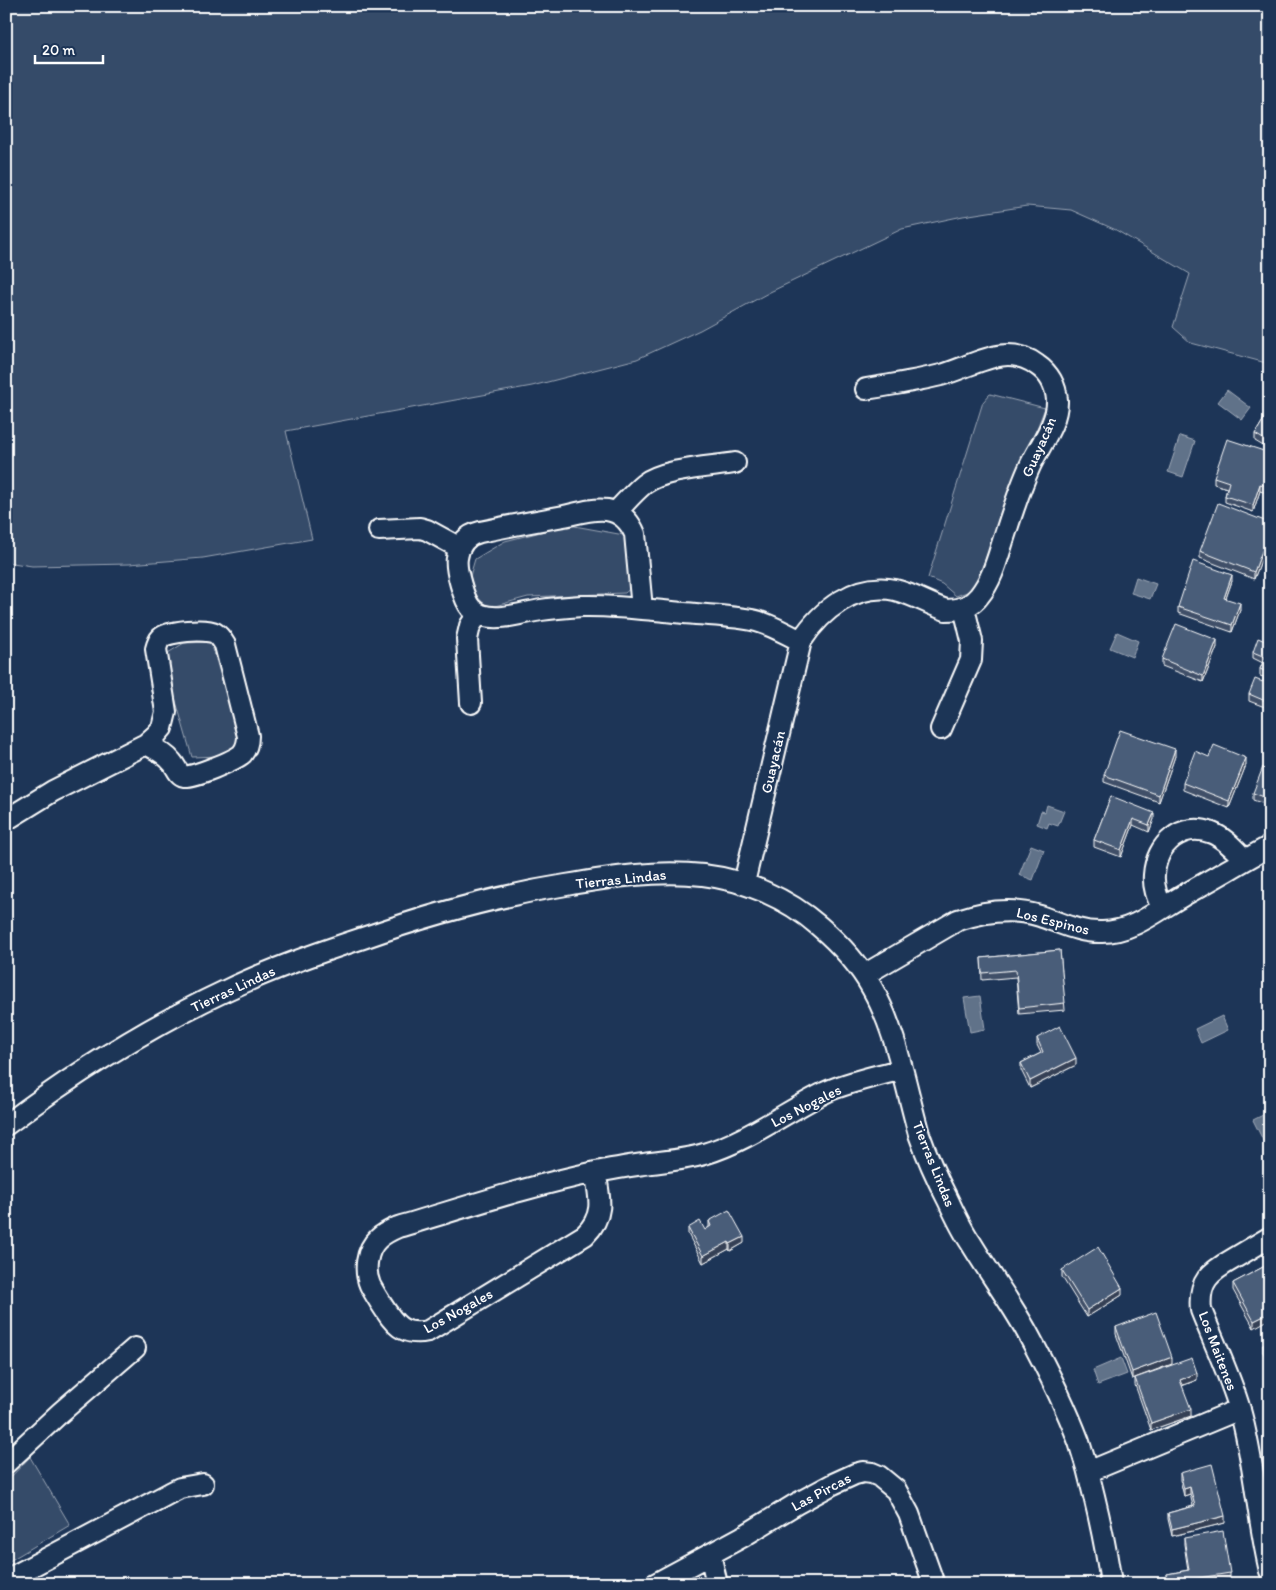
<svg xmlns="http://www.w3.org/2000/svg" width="1276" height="1590" font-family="Itim,sans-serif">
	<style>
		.green { fill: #364b69; stroke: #9aa5b4 }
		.water { fill: #617289; stroke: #a0aab8 }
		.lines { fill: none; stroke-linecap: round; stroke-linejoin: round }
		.street-casing { stroke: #fff; stroke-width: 24 }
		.street { stroke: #1d3557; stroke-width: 20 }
		.wall { fill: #405068; stroke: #fff }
		.shaded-wall { fill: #344155; stroke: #fff }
		.building { fill: #4a5d79; stroke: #fff }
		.labels { text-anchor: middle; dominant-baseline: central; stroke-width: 4; stroke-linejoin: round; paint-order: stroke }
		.street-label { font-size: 15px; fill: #fff; stroke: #1d3557 }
	</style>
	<rect width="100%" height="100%" fill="#1d3557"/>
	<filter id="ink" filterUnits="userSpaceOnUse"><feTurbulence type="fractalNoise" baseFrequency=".02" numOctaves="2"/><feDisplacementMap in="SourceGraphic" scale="10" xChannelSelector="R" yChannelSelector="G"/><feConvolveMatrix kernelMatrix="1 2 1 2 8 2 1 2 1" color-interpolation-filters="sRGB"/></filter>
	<g filter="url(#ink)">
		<path class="green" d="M6,6H1270V364L1191,343L1173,327L1190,274L1116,230L1071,210L1027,206L963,216L902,229L770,292L700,330L637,359L532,386L286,431L312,539L203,558L129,564L32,566L6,562Z
			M990,394L1045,408L975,585L967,592L956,596L942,584L928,578L983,402Z
			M569,525L624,535L632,587L625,593L528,597L495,606L485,605L475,594L470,576L475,559L505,541Z
			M211,642L240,743L221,756L192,757L163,656L184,643Z
			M30,1457L70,1525L6,1563V1482Z"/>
		<path class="water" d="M1227,390L1251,408L1242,420L1218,402Z
			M1180,436L1195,441L1183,477L1168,472Z
			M1136,577L1156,584L1150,599L1131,593Z
			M1117,632L1138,641L1132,657L1110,648Z
			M1047,805L1064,811L1058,826L1049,823L1047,828L1037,824L1041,811L1045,812Z
			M1031,845L1044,850L1033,880L1019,875Z
			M980,996L985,1029L970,1032L964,998Z
			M1222,1016L1228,1030L1201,1043L1195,1029Z
			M1269,1112L1270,1149L1268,1150L1253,1120Z
			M1121,1358L1127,1374L1098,1385L1093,1370Z"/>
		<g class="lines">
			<defs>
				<path id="street" d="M616,512C625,503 634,492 644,484C663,469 711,467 735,463
					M379,530L420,528L427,530L460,548
					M642,609L635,534C630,522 621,512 607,510C593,508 578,513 564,516C536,521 508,526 480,532C467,535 459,544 457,558C455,569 464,600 471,608C474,611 477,613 481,615C500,621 522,613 541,610C554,608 568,607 582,606C616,605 651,610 684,613C707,615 730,616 752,620C769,623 786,634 801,641
					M471,703L467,639L470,626L478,614
					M941,729L971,660L972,641L964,608
					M6,820L53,791L146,744L156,735L162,728L166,712L156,649C157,645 158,641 161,638C168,631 206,628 215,633C220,636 222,640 225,645L248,736C248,743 247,748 242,754C235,760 193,778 184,776C178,775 176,766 172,762C165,753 155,749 146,744
					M744,883L801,641C821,610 856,582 895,590C912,594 929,604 946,610C959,610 971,607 979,596C992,580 997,560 1003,541C1011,516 1019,490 1030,466C1039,446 1058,423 1057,400C1056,386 1049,373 1037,365C1006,341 972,367 941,375C916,381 891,385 866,389
					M1162,908C1157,897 1153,887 1154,875C1156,844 1182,821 1212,833C1225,838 1235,850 1245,860
					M864,975L958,920C985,911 1012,907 1040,916C1061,923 1080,933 1102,932C1133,932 1158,910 1184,895C1213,879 1241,862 1270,846
					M6,1125C75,1073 148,1027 227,990C271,969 317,953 363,938C429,915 497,896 566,885C611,877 657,870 703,875C745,880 787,898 819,926C839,943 859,965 872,988C897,1032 905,1085 919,1134C927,1157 937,1179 948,1200C955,1215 962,1230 971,1243C989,1273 1010,1301 1027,1332C1046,1367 1065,1404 1079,1442C1085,1460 1090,1478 1094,1496C1101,1525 1107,1554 1111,1584
					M595,1172C600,1198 605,1215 585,1235L428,1331C401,1337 393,1322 380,1302C377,1297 373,1291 370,1285C364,1271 366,1250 378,1239C384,1233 391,1230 398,1227C463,1208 529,1186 596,1172C612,1169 628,1166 644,1164C664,1161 685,1160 704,1154C748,1141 785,1112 826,1092C847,1082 878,1076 902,1069
					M1270,1237C1258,1244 1245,1252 1233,1259C1210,1272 1198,1281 1201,1310C1214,1343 1230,1375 1240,1410C1255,1463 1257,1518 1270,1571
					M6,1463L61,1412L135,1348
					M1088,1472L1240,1409
					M710,1554L717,1584
					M6,1580L170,1493L180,1488L203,1484
					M655,1584L742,1537L796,1504L833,1484L855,1474L863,1472L872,1473L879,1476L896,1490L909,1514L934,1584"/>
			</defs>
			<use href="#street" class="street-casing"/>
			<use href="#street" class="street"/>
		</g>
		<path class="wall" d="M1270,409V450L1255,441V434Z
			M1270,453V494L1260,491L1253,512L1225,502V496L1227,488L1214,484V477Z
			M1270,523V537L1254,579L1200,558V551Z
			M1232,581L1226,598L1240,610L1232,632L1178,613V607Z
			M1270,643V709L1249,701V694L1263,682L1264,677L1260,676V669L1263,663L1253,658V652Z
			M1217,647L1203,682L1162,666V659Z
			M1175,756L1159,802L1104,782V775Z
			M1209,757L1246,765L1229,808L1183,790V783Z
			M1270,770V806L1253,800V793Z
			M1111,796L1154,819L1149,832L1133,825L1121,857L1094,847V840Z
			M1060,950L1065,1010L1019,1014L1016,977L982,980L981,958Z
			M1037,1038L1076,1065L1030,1088L1021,1070V1063L1041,1053L1037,1045Z
			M709,1221L744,1243L730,1251L729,1249L703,1263L688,1234V1228L705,1230L709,1227Z
			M1265,1266L1254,1328L1233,1290V1283Z
			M1062,1270L1122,1295L1087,1317L1062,1277Z
			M1116,1327L1172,1364L1132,1379L1116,1334Z
			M1270,1341V1365L1263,1352V1345Z
			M1135,1378L1197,1380L1182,1386L1191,1416L1151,1430L1135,1385Z
			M1180,1473L1225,1523L1172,1536L1168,1519V1513L1193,1506L1190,1494L1184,1496L1180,1480Z
			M1184,1538L1230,1573V1579L1203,1584H1167V1574L1188,1570L1184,1544Z"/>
		<path class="shaded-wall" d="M1260,484V491L1253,512V505Z
			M1270,530V537L1254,579V572Z
			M1232,575V581L1224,604V598Z
			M1240,603V610L1232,632V625Z
			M1217,640V647L1203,682V676Z
			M1175,749V756L1159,802V795Z
			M1246,758V765L1229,808V801Z
			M1154,813V819L1149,832V825Z
			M1133,819V825L1121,857V850Z
			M1076,1058V1065L1030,1088V1081Z
			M744,1237V1243L730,1251V1244Z
			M729,1242V1249L703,1263V1256Z
			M1122,1288V1295L1087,1317V1310Z
			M1270,1313V1319L1254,1328V1321Z
			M1172,1357V1364L1132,1379V1372Z
			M1197,1373V1380L1180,1386V1380Z
			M1191,1409V1416L1151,1430V1423Z
			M1190,1487V1494L1184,1496V1489Z
			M1225,1516V1523L1172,1536V1529Z"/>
		<path class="building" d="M1270,409V443L1255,434Z
			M1227,439L1270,453V487L1260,484L1253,505L1225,496L1229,482L1214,477Z
			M1218,503L1270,523V530L1254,572L1200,551Z
			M1193,561L1232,575L1224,598L1240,603L1232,625L1178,607Z
			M1176,624L1217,640L1203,676L1162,659Z
			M1258,638L1270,643V703L1249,694L1255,679L1263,682L1267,672L1260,669L1265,657L1253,652Z
			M1120,730L1175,749L1159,795L1104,775Z
			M1214,745L1246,758L1229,801L1183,783L1195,751L1209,757Z
			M1263,767L1270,770V799L1253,793Z
			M1111,796L1154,813L1149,825L1133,819L1121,850L1094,840Z
			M1060,950L1065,1003L1019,1008L1016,970L982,973L981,958Z
			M1060,1026L1076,1058L1030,1081L1021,1063L1043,1052L1037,1038Z
			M729,1210L744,1237L730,1244L729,1242L703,1256L688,1228L700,1221L705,1230L711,1226L709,1221Z
			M1098,1247L1122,1288L1087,1310L1062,1270Z
			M1265,1266L1270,1275V1313L1254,1321L1233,1283Z
			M1156,1312L1172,1357L1132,1372L1116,1327Z
			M1270,1341V1358L1263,1345Z
			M1192,1358L1197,1373L1180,1380L1191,1409L1151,1423L1135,1378Z
			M1212,1464L1225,1516L1172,1529L1168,1513L1195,1506L1190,1487L1184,1489L1180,1473Z
			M1223,1531L1230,1573L1168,1583L1167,1574L1189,1570L1184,1538Z"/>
	</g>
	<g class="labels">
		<g class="street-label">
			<text transform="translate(1039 447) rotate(-66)">Guayacán</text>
			<text transform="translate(773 762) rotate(-77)">Guayacán</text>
			<text transform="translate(621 879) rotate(-6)">Tierras Lindas</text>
			<text transform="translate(1053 921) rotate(14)">Los Espinos</text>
			<text transform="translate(233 989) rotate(-25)">Tierras Lindas</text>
			<text transform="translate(806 1106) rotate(-27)">Los Nogales</text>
			<text transform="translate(934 1164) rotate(68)">Tierras Lindas</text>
			<text transform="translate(458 1311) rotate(-29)">Los Nogales</text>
			<text transform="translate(1218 1351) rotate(69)">Los Maitenes</text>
			<text transform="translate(821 1492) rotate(-28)">Las Pircas</text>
		</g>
	</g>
	<rect width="1276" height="1590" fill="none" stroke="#1d3557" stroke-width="25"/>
	<rect x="12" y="12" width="1251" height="1565" fill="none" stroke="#fff" stroke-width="2" filter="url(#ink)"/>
	<path d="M35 55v8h68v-8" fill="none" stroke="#ffffff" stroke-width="2.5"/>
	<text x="42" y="55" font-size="15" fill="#ffffff" stroke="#1d3557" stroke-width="4" paint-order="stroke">20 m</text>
</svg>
